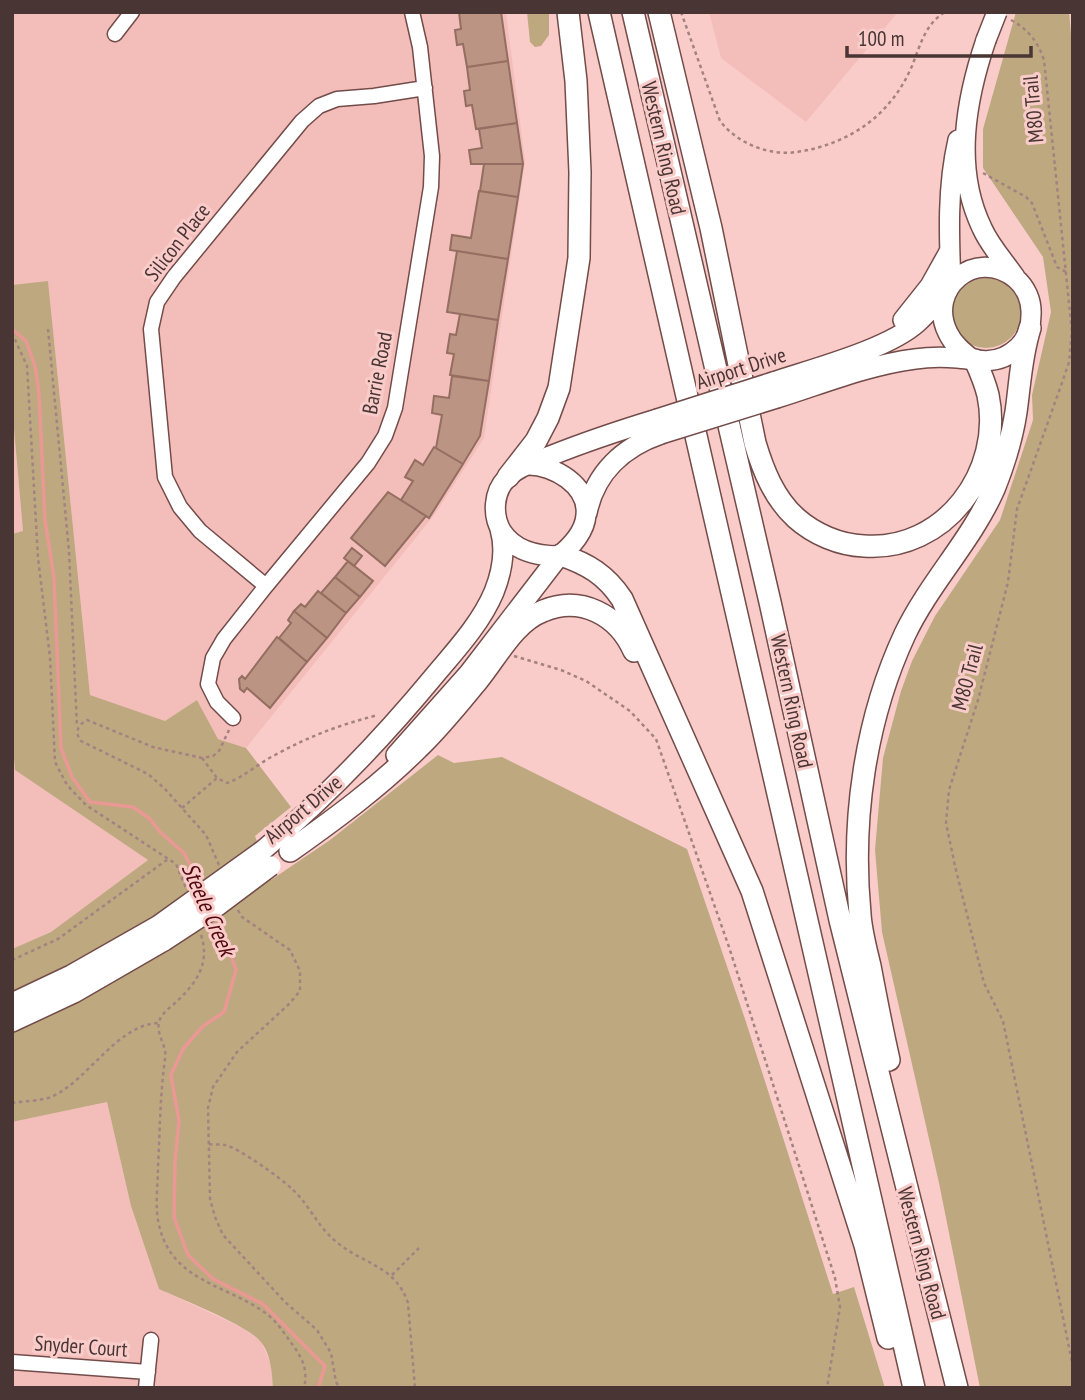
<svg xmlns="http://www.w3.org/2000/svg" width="1085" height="1400" font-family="'PT Sans Narrow',sans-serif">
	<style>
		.built { fill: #f3bdba }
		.green { fill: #bea880 }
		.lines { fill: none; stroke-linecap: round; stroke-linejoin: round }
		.stream { stroke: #ea9894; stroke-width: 3.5 }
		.building { fill: #bc9484; stroke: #946e60; stroke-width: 2 }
		.minor-casing { stroke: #734c4a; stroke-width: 17 }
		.major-casing { stroke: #734c4a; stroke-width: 22 }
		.highway-casing { stroke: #734c4a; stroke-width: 24 }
		.path { stroke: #a38280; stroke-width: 2.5; stroke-dasharray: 3.5 3.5; stroke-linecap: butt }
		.minor { stroke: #fff; stroke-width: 14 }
		.major { stroke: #fff; stroke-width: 19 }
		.highway { stroke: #fff; stroke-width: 21 }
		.major-bridge-casing { stroke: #734c4a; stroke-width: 22; stroke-linecap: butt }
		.major-bridge { stroke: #fff; stroke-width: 19 }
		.labels { text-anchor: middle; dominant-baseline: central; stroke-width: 6; stroke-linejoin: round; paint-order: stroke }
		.street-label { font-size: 21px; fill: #483534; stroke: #faccc9 }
		.water-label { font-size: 23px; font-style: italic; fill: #52080f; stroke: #faccc9 }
	</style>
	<rect width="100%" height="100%" fill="#faccc9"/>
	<path class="built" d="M12,12H506L525,161L484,438L435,514L246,748L218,739L197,700L165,721L90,695L48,282L12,285Z
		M709,12H898L806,122L721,58Z
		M12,406L23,531L12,534Z
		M12,736L15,770L148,860L51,932L12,949Z
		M107,1102L131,1206L159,1289L243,1328L261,1341L271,1365L273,1388H12V1122Z"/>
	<path class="green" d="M527,12H549V35L541,46L535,47L530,42Z
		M1016,12H1069L1073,57V1388H980L939,1183L882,932L875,850L883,758L901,691L912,661L935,616L1000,520L1033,420L1032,395L1051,312L1043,257L983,168V129Z
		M951 313a35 35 0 1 1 70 0a35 35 0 1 1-70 0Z
		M48,281L90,695L165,721L197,700L218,739L246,748L291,807L255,836L271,880L330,840L438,755L454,763L502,757L687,849L746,1022L833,1294L854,1287L885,1388H273C272,1373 271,1353 260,1341C247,1325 181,1299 159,1289L131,1206L107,1102L12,1122V949L51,932L148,860L15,770L12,736V534L23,531L12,406V285Z"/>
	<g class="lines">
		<path class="stream" d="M12,329L26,341L35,366L39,393L45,520L54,578L61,748L72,777L90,802L133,807L149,818L160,832L184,853L202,888
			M215,914L223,931L236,970L224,1012L202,1027L183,1049L171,1075L179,1121L175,1162L174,1217L188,1255L213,1279L263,1304L325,1366L318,1388"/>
	</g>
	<path class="building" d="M459,12H501L508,61L467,67L463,44L457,45L455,30L461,29Z
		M508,61L517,123L476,129L472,105L466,106L464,91L470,90L467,67Z
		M517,123L523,164H471L469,150L482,148L479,129Z
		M484,164H523L518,197L480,191Z
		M479,191L518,197L508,259L450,250L452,235L471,238Z
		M457,251L508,259L498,320L447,312Z
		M460,314L498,320L489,381L450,375L454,354L447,353L450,334L456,335Z
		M452,376L489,381L480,436L463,464L436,448L442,415L432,413L434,396L449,398Z
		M434,447L463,464L429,518L401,500L413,481L405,477L415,460L423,465Z
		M388,492L426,516L385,566L351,538Z
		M352,548L362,556L354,566L344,558Z
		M348,561L373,581L360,597L335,577Z
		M335,577L360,597L346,613L321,593Z
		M318,591L346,613L327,638L294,611L301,604L305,607Z
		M294,611L327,638L307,662L279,638L291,623L288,620Z
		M277,637L307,662L270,708L247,688L244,692L240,689L239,679L242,676L245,679Z"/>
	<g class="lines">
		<defs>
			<path id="minor" d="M115,34L132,12
				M266,586L200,531L180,507L165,477L151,329L157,302L174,277L302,121L319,106L337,99L374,96L425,88
				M233,718L217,702L208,684L213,658L224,639L266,586L368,463L385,436L395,408L431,187L432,156L420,47L412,12
				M12,1362L148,1372
				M146,1388L151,1340"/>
			<path id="major" d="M986,40C966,99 953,168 982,228C990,246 1004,261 1015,277
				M951,285C949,236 947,187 958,140
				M903,320L930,286L949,252
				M773,382C812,369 889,349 918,322C929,312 938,300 948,290
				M777,398C822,384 868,365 915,359C929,357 943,357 957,358C973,359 988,364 1004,357C1021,349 1031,334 1031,315C1032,301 1026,287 1015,278C975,247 926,289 948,333C953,344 963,352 973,360
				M529,465C553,465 589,485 586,515C585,531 572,546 559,556C538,556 515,552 502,532C492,516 493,492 507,478C518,466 536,462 550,456C585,442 621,430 657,419
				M587,513C595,473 623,447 661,434
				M396,755L469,673L559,556
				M262,851C326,798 382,739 435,675C456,650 481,623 494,592C502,572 506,550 500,529
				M12,1003L71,975L159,925
				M12,1022L74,993L164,941"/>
			<path id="highway" d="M599,12L914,1388
				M633,12L770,602L840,920L957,1388
				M659,12L711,228L755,443C763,470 774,498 796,518C814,534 839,545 864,546C944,552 1004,472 988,395C985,383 980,371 975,360
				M508,477L536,441L548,418L559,388L579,258L580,172L576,81L568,12
				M561,555C588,564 606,575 622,599L752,891L865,1245L888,1338
				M290,851C335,819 379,787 418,748C440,727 459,703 478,680C497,657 514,622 543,611C581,595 618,615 634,651
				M889,1060C882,1029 876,998 870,966C866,949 861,931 860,914C851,820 865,720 905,634C930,582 971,541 994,489C1004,464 1012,439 1016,412C1020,384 1021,356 1030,328"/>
		</defs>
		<use href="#minor" class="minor-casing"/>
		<use href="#major" class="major-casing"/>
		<use href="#highway" class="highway-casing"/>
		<path class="path" d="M681,12L720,121C738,144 769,156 797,152C850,144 891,115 912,66C920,46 925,24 945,12
			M1011,20C1028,29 1038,42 1044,60L1072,332L1069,362L1063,380L1017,509L1008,582L978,700L949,790L946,823L955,866L984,983L1003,1021L1073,1367
			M983,173L1026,197L1032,203L1057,267L1066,272
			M48,329L69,551L77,727
			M12,333L27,366L38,558L50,657L55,762L67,785L86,805L176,864L186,888
			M514,656L561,670L586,681L630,711L656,739L729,947L835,1278L840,1307L827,1388
			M202,758L217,778L227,783C244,777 259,763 275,755C310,736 339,725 378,715
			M182,808L217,778
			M219,865L206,835L165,789L148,774L81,741C74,732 78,725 87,720L153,747L202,758L213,756L219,751L229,730
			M238,910L242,917L290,950L300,971V991L289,1004L237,1052L213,1087L208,1108L210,1199L215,1217L223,1235L285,1302L317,1330L331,1353L336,1382L340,1388
			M201,935C211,964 195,985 174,1004C169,1008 163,1013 160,1019C154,1034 168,1045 165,1059C160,1095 160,1130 158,1166C158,1186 154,1209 160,1229C174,1281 226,1285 264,1312C276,1320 284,1333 292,1344C303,1359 308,1370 304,1388
			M12,960L58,939L168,859
			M12,1103C24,1101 40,1101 51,1097C87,1082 117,1024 159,1023
			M209,1144C214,1145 220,1144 225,1145C239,1148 282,1179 292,1189C308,1203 317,1225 333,1239C360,1264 395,1264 408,1303L415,1388
			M392,1275L419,1248"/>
		<use href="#minor" class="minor"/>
		<use href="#major" class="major"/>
		<use href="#highway" class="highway"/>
		<defs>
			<path id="major-bridge" d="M986,40L997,12
				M657,419L773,382
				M661,434L777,398
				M159,925L262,851
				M164,941L219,905L271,866"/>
		</defs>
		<use href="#major-bridge" class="major-bridge-casing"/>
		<use href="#major-bridge" class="major-bridge"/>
	</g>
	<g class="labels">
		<g class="street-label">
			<text transform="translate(1033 109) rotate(-95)">M80 Trail</text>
			<text transform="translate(664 148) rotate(77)">Western Ring Road</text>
			<text transform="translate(177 242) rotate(-52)">Silicon Place</text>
			<text transform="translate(741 368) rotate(-18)">Airport Drive</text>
			<text transform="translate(377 373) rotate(-79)">Barrie Road</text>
			<text transform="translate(967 677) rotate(-75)">M80 Trail</text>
			<text transform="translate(792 701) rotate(78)">Western Ring Road</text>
			<text transform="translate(303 809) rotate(-40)">Airport Drive</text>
			<text transform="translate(922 1253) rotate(75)">Western Ring Road</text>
			<text transform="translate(81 1346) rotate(4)">Snyder Court</text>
		</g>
		<g class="water-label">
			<text transform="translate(209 909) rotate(66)">Steele Creek</text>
		</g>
	</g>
	<rect width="1085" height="1400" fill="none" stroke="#483534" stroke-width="28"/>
	<path d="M847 46v10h184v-10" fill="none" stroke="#483534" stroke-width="3.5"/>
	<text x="858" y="46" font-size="21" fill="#483534" stroke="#faccc9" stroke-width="5" paint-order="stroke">100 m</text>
</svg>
